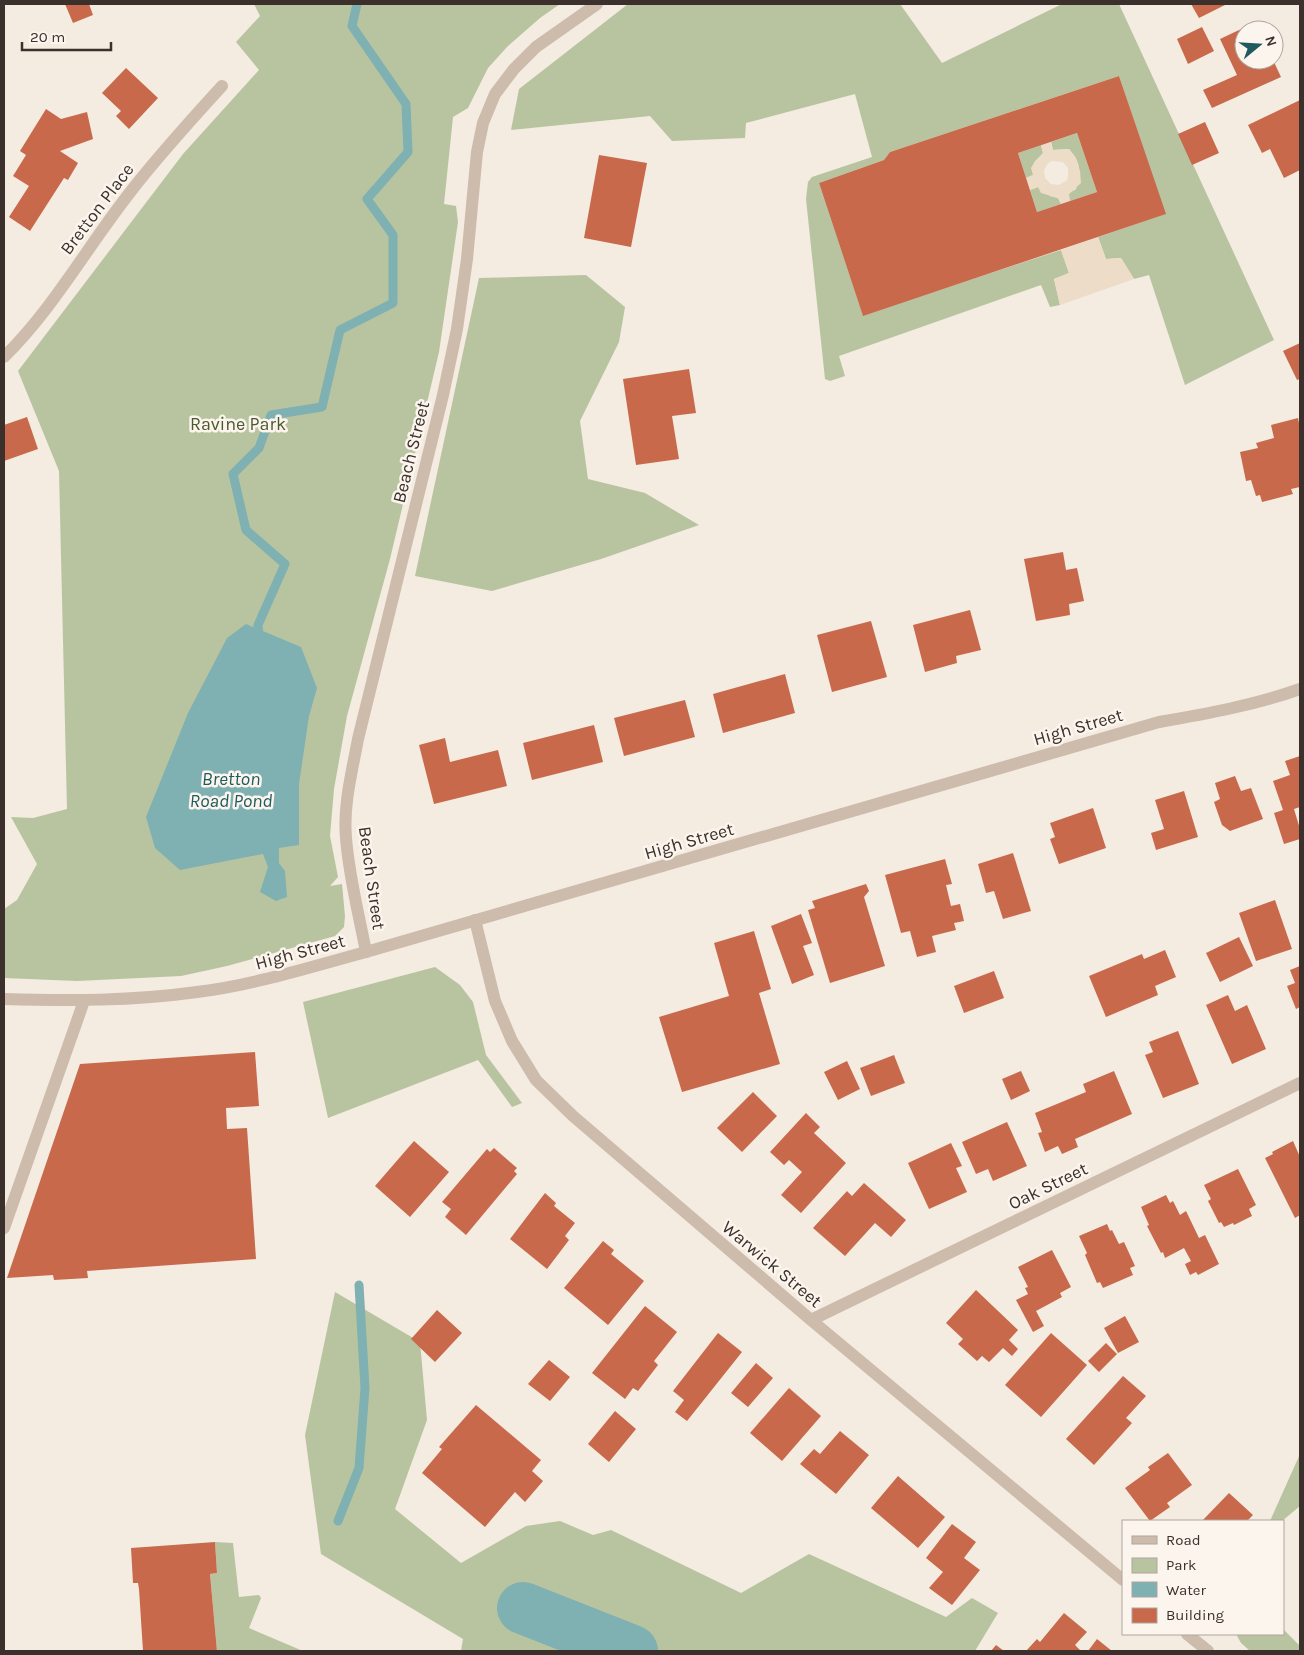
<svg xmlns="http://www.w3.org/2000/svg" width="1304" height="1655" font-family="Karla,sans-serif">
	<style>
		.green { fill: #b8c4a0 }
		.plaza { fill: #ecdcc8; fill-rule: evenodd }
		.water { fill: #7fb0b2 }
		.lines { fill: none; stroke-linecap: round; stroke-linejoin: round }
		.stream { stroke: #7fb0b2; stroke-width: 9 }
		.river { stroke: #7fb0b2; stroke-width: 52 }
		.building { fill: #c8694b; fill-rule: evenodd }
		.minor { stroke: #cdbbac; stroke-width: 12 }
		.tertiary { stroke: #cdbbac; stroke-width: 12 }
		.labels { text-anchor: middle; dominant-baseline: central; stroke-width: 5; stroke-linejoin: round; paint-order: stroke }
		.street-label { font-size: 18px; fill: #3b302b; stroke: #fbf5ee }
		.park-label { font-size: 18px; fill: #4a5a2e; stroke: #fbf5ee }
		.water-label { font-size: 19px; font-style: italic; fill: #1f5a5e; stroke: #fbf5ee }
	</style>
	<rect width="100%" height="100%" fill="#f4ebe1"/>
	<path class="green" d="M254,4H560L540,18L507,47L488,68L468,108L453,117L444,204L456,206L458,222L439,352L390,559L347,716L334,789L330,836L338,877L330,886L342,884L345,916L344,927L335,936L227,966L181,976L77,981L4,978V909L17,900L37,864L11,817L33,818L67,809L59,471L18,371L183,154L259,70L236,42L260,16Z
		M628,4H900L942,63L1062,4H1119L1274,340L1185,385L1149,275L1134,279L1121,258L1106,259L1098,237L1165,214L1119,76L890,152L884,160L819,183L863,315L1061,250L1069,273L1054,279L1060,305L1050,307L1041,285L839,356L845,376L830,381L825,379L806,199L808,182L812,177L872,157L855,94L746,123L745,138L672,141L650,116L511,130L519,89Z
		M1077,133L1097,192L1070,201L1068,194L1076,189C1080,171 1082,164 1069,149L1053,150L1051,142Z
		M1041,145L1043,153L1033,175L1026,178L1018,153Z
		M1038,187L1050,196L1058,198L1061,204L1037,212L1030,190Z
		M586,275L625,307L619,342L580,421L588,479L645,493L699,525L601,559L492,591L415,576L479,278Z
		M435,967L460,985L473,1002L486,1055L522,1103L512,1107L478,1060L328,1118L303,1002Z
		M335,1292L420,1342L427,1420L395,1509L461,1563L526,1526L560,1521L593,1535L611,1530L741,1593L809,1554L946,1617L972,1598L998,1613L975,1651H461L463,1639L321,1554L305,1435Z
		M1300,1454V1506L1282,1521H1270Z
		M215,1542L233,1543L239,1597L259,1595L261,1598L249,1628L303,1651H217L210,1574L217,1573Z
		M1283,1629L1300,1646V1651H1250L1241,1643L1236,1634H1283Z"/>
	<path class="plaza" d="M1051,142L1053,150L1069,149L1076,158L1080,171L1081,183L1069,194L1070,201L1061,204L1058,198L1041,193L1038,187L1030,190L1026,178L1033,175L1031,168L1035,161L1043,153L1041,145ZM1052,161L1063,162L1068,168V176L1067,180L1059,185L1051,184L1045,178L1044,170L1048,163Z
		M1098,237L1106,259L1121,258L1134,279L1060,305L1054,279L1069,273L1061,250Z"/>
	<path class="water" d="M246,624L301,647L317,688L309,716L299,784V845L279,848V863L285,871L287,897L276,901L260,892L268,867L263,854L180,870L155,848L146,817L188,713L227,638Z"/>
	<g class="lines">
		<path class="stream" d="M259,640L258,625L285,564L246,530L233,474L259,448L271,415L322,407L340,330L393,303V235L367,199L408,152L406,104L352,26L357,4
			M338,1521L359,1468L365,1388L359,1285"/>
		<path class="river" d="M523,1608L632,1651"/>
	</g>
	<path class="building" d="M65,4H89L93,15L73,23Z
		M1191,4H1227L1199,18Z
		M1256,22L1260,30H1244V60H1273L1281,77L1212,108L1203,90L1237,75L1220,39Z
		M1202,27L1214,51L1188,64L1177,39Z
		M126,68L158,98L129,129L116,116L121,111L102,93Z
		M1119,76L1166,214L863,316L819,183L884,160L890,152ZM1077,133L1097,192L1037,212L1018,153Z
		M1300,100V170L1284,178L1270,149L1262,153L1248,125Z
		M46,109L61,119L87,112L93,139L60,151L78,163L68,180L64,178L30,231L9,217L29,186L13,176L26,155L20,151Z
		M1205,122L1219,153L1192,165L1178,134Z
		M599,155L647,163L631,247L584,238Z
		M1300,343V379L1297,380L1283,351Z
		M689,369L696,413L672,416L679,459L636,465L623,379Z
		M27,417L38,449L4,461V425Z
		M1298,418L1300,428V487L1291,489L1293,494L1262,502L1260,495L1256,496L1251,480L1246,481L1240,452L1258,448L1256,443L1274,438L1271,425Z
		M1063,552L1066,570L1077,568L1084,601L1069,604L1070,615L1036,621L1024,559Z
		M970,610L981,650L956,656L957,663L925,672L913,625Z
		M871,621L887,677L832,692L817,635Z
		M785,674L795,713L723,733L713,694Z
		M685,700L695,737L624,756L614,718Z
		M594,725L603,762L532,780L523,743Z
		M445,738L450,762L498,750L507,786L434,804L419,745Z
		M1300,756V807L1294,809L1300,829V839L1284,844L1274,813L1283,810L1273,781L1290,775L1285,761Z
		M1235,776L1241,791L1251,788L1263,819L1230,831L1222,825L1214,802L1220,799L1215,783Z
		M1184,791L1198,837L1156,850L1151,833L1164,829L1155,800Z
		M1093,808L1106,848L1059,864L1050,839L1055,837L1050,823Z
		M1013,853L1031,911L1003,919L994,891L986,893L978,864Z
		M945,859L952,884L946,885L951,906L960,904L964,921L954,923L956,930L932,936L936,952L917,957L910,931L901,933L885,875Z
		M866,884L869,891L864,897L885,966L830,983L808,910L815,908L812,901Z
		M1275,900L1292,949L1256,961L1239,913Z
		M801,914L812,943L803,946L814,975L792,984L771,926Z
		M754,931L771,989L759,993L780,1064L682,1092L659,1017L729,996L714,943Z
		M1239,937L1253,966L1220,982L1206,953Z
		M1165,950L1176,977L1155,986L1158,995L1106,1017L1089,976L1142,954L1144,959Z
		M1300,966V1007L1296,1009L1287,986L1295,983L1290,970Z
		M994,971L1004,998L964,1013L954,986Z
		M1228,995L1235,1011L1247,1005L1266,1049L1232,1064L1206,1005Z
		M1178,1031L1199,1084L1163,1098L1145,1055L1153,1052L1149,1042Z
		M255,1052L259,1106L226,1108L227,1129L247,1128L256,1259L87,1271L88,1278L54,1280L53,1275L7,1278L80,1064Z
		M894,1055L905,1083L871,1096L860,1068Z
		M847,1061L860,1089L838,1100L824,1072Z
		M1021,1071L1030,1091L1011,1100L1002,1079Z
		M1114,1071L1132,1114L1075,1139L1078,1147L1062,1154L1058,1146L1045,1152L1038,1133L1042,1132L1035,1113L1086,1092L1083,1084Z
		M753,1092L777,1116L742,1152L717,1128Z
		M806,1113L820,1127L814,1133L846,1163L801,1213L781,1195L802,1172L789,1160L784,1165L770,1152Z
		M1007,1122L1027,1166L993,1181L988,1169L976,1174L962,1142Z
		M414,1141L449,1172L410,1217L375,1186Z
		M1293,1141L1300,1157V1215L1295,1218L1265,1158L1273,1154L1272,1152Z
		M951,1143L962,1166L956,1168L967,1192L929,1209L908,1163Z
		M494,1148L517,1168L514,1171L517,1174L466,1235L445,1217L451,1209L442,1202L487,1149L490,1152Z
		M1238,1169L1256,1205L1249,1209L1252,1216L1234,1225L1233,1223L1224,1227L1221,1222L1219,1223L1208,1201L1211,1199L1204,1185Z
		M864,1183L906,1220L891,1237L875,1223L845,1256L813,1228L847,1191L852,1196Z
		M545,1193L556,1203L554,1206L575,1223L565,1236L569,1240L547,1269L510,1239Z
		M1166,1195L1170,1203L1173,1201L1180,1215L1186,1211L1199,1238L1205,1235L1219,1264L1198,1275L1196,1272L1190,1275L1185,1264L1191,1261L1184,1248L1165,1258L1163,1252L1161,1253L1147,1226L1149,1225L1141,1207Z
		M1107,1224L1110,1231L1112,1230L1119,1244L1124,1242L1135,1266L1130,1268L1133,1275L1103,1288L1100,1282L1097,1283L1085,1255L1087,1253L1079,1236Z
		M603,1241L614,1250L611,1254L644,1281L608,1325L564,1288Z
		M1052,1250L1071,1287L1060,1293L1062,1297L1036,1311L1044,1326L1033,1332L1016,1300L1028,1294L1025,1288L1028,1287L1018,1267Z
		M976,1290L1018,1330L1009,1340L1018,1349L1012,1356L1003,1348L989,1362L982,1356L977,1361L958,1344L963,1339L946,1323Z
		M645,1306L677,1332L654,1361L658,1365L638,1391L633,1388L625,1399L592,1373Z
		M437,1310L462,1333L435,1362L411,1339Z
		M1125,1316L1139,1342L1118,1353L1104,1328Z
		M718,1333L742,1352L687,1421L675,1412L684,1400L673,1391Z
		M1051,1333L1087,1365L1041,1417L1005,1385Z
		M1106,1343L1117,1354L1099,1372L1088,1361Z
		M549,1360L570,1377L550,1401L528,1384Z
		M756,1363L773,1378L748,1407L731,1393Z
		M1123,1376L1146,1396L1126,1418L1132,1423L1094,1465L1066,1439Z
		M789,1388L821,1416L782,1461L750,1433Z
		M476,1405L541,1460L532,1471L543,1481L525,1502L515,1492L485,1527L422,1473L442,1449L439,1447Z
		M615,1411L636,1429L609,1462L588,1444Z
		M840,1431L869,1455L836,1494L800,1464L814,1449L820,1454Z
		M1168,1453L1192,1485L1167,1503L1170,1507L1150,1521L1125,1488L1150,1470L1148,1467Z
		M898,1476L945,1517L918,1548L871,1508Z
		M1229,1493L1253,1515L1247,1521H1202Z
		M952,1524L976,1542L964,1558L980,1570L952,1605L929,1588L943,1572L926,1558Z
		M215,1542L217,1573L210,1574L217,1651H143L139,1589L138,1583H133L131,1548Z
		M1064,1613L1087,1632L1075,1645L1080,1650L1079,1651H1026L1037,1639L1040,1642Z
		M1097,1639L1112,1651H1088Z
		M996,1645L1004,1651H991Z"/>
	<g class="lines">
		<path class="minor" d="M4,357C52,310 86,249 128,195C157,157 190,121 222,86
			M475,920L495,1001L512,1041L536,1080L573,1116L811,1320L1123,1580
			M366,952C359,915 349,877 346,838C343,805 352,772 358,739L443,395L457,329L467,259L477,152L483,123L495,94L514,69L536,47L597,4
			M811,1320L1300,1083
			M1187,1634L1208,1651"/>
		<path class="tertiary" d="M4,999C68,1001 132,1001 197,992C254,985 310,967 366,952L1159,722C1206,714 1255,705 1300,689
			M4,1228L84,1001"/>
	</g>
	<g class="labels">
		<g class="street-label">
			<text transform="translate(97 209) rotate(-53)">Bretton Place</text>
			<text transform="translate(411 452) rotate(-76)">Beach Street</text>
			<text transform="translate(1078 727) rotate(-16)">High Street</text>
			<text transform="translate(689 841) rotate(-16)">High Street</text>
			<text transform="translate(372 878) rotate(82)">Beach Street</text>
			<text transform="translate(300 952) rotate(-15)">High Street</text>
			<text transform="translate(1048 1186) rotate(-26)">Oak Street</text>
			<text transform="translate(772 1264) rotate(40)">Warwick Street</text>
		</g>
		<g class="park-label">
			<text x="238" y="424">Ravine Park</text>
		</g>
		<g class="water-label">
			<text x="231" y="779">Bretton<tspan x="231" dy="22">Road Pond</tspan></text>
		</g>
	</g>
	<rect width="1304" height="1655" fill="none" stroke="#3b302b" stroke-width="10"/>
	<rect x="1122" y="1520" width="162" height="115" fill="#fbf5ee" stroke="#aea6a0"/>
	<rect x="1132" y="1536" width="25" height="8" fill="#cdbbac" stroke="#aea6a0"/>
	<text x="1166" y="1545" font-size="15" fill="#3b302b">Road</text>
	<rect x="1132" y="1558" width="25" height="15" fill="#b8c4a0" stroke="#aea6a0"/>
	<text x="1166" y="1570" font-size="15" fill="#3b302b">Park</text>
	<rect x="1132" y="1582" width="25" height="15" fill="#7fb0b2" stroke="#aea6a0"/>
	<text x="1166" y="1595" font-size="15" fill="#3b302b">Water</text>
	<rect x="1132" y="1608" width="25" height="15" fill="#c8694b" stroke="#aea6a0"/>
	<text x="1166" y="1620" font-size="15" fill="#3b302b">Building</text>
	<g transform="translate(1259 45) rotate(72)"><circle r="24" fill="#fbf5ee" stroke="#aea6a0"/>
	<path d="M0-4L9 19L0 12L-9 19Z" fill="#1f5a5e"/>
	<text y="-8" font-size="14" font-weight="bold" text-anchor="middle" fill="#3b302b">N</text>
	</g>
	<path d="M22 42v8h89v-8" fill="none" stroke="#3b302b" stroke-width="2.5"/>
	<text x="30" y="42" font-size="15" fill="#3b302b" stroke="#fbf5ee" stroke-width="4" paint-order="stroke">20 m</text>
</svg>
